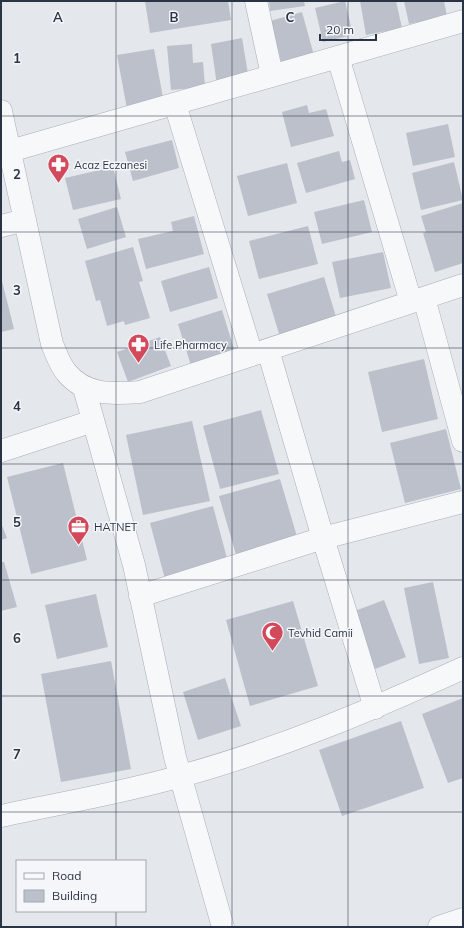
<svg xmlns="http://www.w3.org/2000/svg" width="464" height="928" font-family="Mulish,sans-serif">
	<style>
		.building { fill: #bbc0ca }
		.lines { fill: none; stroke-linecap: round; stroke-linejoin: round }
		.minor-casing { stroke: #a9aeb7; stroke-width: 23 }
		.minor { stroke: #f7f8fa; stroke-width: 22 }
		.grid { fill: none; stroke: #2b3445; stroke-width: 1; stroke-opacity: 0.55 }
		.labels { text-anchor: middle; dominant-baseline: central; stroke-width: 3; stroke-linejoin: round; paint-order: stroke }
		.poi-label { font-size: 11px; fill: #2b3445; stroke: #f4f6f9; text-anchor: start }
		.grid-label { font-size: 13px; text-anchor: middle; font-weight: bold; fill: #2b3445; stroke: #f4f6f9; stroke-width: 3; stroke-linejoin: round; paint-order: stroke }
	</style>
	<rect width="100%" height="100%" fill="#e4e7ec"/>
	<path class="building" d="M145,1H228L231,20L150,33Z
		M269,1H304L305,6L270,11Z
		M345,1L353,35L323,42L315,8Z
		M360,1H396L402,28L366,35Z
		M404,1H444L447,16L409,24Z
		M302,12L315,59L283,68L270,21Z
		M242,38L249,80L217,85L211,44Z
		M192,44L193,63L203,62L205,87L171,90L167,46Z
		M154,49L164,103L127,109L117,55Z
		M307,105L309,113L326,109L334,136L291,147L282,112Z
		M448,124L455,157L413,166L406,133Z
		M172,140L179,168L133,181L125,152Z
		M339,151L342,162L350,160L355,179L306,193L297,163Z
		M454,162L463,200L421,210L412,173Z
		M287,163L297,203L248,216L237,176Z
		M113,167L121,199L73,210L65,178Z
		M364,200L372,232L322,244L314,212Z
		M463,203V263L435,272L423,233L426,232L421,216Z
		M117,207L126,237L87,249L78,219Z
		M194,216L204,254L146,269L138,239L173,231L171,222Z
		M308,226L318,264L259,279L249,241Z
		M133,247L143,281L139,282L150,318L125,325L124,321L107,326L100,300L96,301L85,261Z
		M383,252L391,288L340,298L332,262Z
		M209,267L218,298L170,312L161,281Z
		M1,277L14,329L1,332Z
		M324,277L337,320L280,337L267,294Z
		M222,310L235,352L193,372L178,324Z
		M160,337L171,366L128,382L117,352Z
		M424,359L438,419L382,432L368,372Z
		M261,410L279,474L220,489L203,426Z
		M192,421L210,501L143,515L126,435Z
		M446,429L461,489L405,503L390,443Z
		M63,463L87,560L31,574L7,477Z
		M280,479L298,540L237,558L219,496Z
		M213,506L232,577L169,594L150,523Z
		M1,523L7,538L1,540Z
		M1,562H4L17,607L1,611Z
		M433,582L449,658L419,664L404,588Z
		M96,594L108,647L57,659L45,605Z
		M384,600L406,657L375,669L352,612Z
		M293,601L318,686L250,706L226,620Z
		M111,661L131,769L61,782L41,674Z
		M225,678L241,726L198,740L183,692Z
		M463,698V778L448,783L422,714Z
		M401,721L424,788L342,816L319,750Z"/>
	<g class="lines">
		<defs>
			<path id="minor" d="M256,1L272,75
				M338,57L411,302
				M175,104L252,355
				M1,111L52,344C56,353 60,365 66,372C85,396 113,394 140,392L463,285
				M10,151L463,21
				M1,226L25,220
				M424,298L463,441
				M268,350L323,538L375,708
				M84,388L134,565L175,757L223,927
				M1,451L93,421
				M140,596L323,538L463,502
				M1,816C61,803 122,793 181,776C279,749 371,710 463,668
				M439,927L463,919"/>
		</defs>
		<use href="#minor" class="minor-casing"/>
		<use href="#minor" class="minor"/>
	</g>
	<path class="grid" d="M116,1V861M232,1V927M348,1V927M1,116H463M1,232H463M1,348H463M1,464H463M1,580H463M1,696H463M1,812H463M116,911V927"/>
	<defs>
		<symbol id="pharmacy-pin" viewBox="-11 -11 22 30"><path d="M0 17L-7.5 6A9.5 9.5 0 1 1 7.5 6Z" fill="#d1495b" stroke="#f4f6f9"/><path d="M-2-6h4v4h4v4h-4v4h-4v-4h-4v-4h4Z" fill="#fff"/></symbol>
		<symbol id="office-pin" viewBox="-11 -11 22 30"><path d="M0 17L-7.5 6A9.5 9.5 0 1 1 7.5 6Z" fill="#d1495b" stroke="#f4f6f9"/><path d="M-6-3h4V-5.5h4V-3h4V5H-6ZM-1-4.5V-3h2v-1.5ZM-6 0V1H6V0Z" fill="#fff"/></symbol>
		<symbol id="mosque-pin" viewBox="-11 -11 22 30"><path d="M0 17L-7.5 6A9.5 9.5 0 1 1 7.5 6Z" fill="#d1495b" stroke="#f4f6f9"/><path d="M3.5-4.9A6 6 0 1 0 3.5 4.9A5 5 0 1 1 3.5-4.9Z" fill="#fff"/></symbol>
	</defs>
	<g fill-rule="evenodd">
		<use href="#pharmacy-pin" x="46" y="152" width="25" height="34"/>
		<use href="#pharmacy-pin" x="126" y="332" width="25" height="34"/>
		<use href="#office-pin" x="66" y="514" width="25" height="34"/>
		<use href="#mosque-pin" x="260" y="620" width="25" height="34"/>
	</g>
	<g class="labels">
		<g class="poi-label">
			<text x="74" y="165">Acaz Eczanesi</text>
			<text x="154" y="345">Life Pharmacy</text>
			<text x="94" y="527">HATNET</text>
			<text x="288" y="633">Tevhid Camii</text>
		</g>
	</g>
	<g class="grid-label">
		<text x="58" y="22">A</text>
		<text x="174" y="22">B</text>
		<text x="290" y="22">C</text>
		<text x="17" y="63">1</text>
		<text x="17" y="179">2</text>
		<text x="17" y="295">3</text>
		<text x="17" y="411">4</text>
		<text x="17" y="527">5</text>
		<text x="17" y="643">6</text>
		<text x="17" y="759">7</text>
	</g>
	<rect width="464" height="928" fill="none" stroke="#2b3445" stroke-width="4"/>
	<rect x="16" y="860" width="130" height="52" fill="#f4f6f9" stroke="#a4a8b1"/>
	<rect x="24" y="873" width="20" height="6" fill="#f7f8fa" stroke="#a4a8b1"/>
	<text x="52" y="880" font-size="12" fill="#2b3445">Road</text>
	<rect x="24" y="890" width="20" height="12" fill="#bbc0ca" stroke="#a4a8b1"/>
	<text x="52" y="900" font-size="12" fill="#2b3445">Building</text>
	<path d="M320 34v6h56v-6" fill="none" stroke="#2b3445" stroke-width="2"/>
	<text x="326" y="34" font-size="12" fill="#2b3445" stroke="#f4f6f9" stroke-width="3" paint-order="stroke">20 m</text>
</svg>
